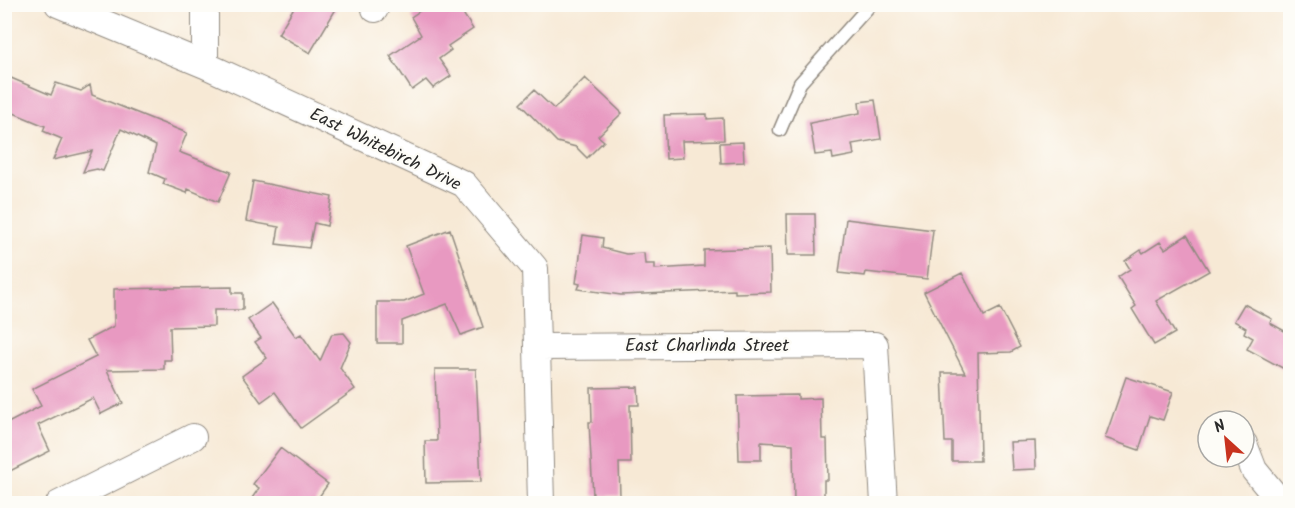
<svg xmlns="http://www.w3.org/2000/svg" width="1295" height="508" font-family="Kalam,sans-serif">
	<style>
		.building { fill: #e899c1 }
		.lines { fill: none; stroke-linecap: round; stroke-linejoin: round }
		.lane-casing { stroke: #918a80; stroke-width: 15 }
		.street-casing { stroke: #918a80; stroke-width: 28 }
		.lane { stroke: #fff; stroke-width: 12 }
		.street { stroke: #fff; stroke-width: 26 }
		.labels { text-anchor: middle; dominant-baseline: central; stroke-width: 5; stroke-linejoin: round; paint-order: stroke }
		.street-label { font-size: 18px; fill: #2b2b2b; stroke: #fdfcf7 }
	</style>
	<rect width="100%" height="100%" fill="#fdfcf7"/>
	<filter id="ink" filterUnits="userSpaceOnUse"><feTurbulence type="fractalNoise" baseFrequency=".0167" numOctaves="2"/><feDisplacementMap in="SourceGraphic" scale="12" xChannelSelector="R" yChannelSelector="G"/><feConvolveMatrix kernelMatrix="1 2 1 2 8 2 1 2 1" color-interpolation-filters="sRGB"/></filter>
	<filter id="wash" filterUnits="userSpaceOnUse"><feTurbulence type="fractalNoise" baseFrequency=".008" numOctaves="4" result="noise"/><feDisplacementMap in="SourceGraphic" scale="24" xChannelSelector="R" yChannelSelector="G"/><feGaussianBlur stdDeviation="1.35" result="paint"/><feColorMatrix in="noise" values="0 0 0 0 0 0 0 0 0 0 0 0 0 0 0 0 0 1.4 0 .05"/><feComposite in="paint" operator="in"/></filter>
	<g filter="url(#wash)">
		<rect width="100%" height="100%" fill="#f7e9d5"/>
		<g id="blocks">
			<path class="building" d="M296,4H339L310,53L278,34Z
				M430,4H457L473,29L448,46L451,50L439,59L451,76L433,88L426,80L412,90L390,56L421,35L411,17Z
				M4,75L51,95L56,83L81,91L90,85L92,95L187,133L179,152L231,172L218,202L188,189L187,193L163,184L165,179L149,172L156,146L121,129L103,171L97,169L83,172L92,151L53,160L62,139L43,131L45,126L4,109Z
				M585,78L622,113L598,136L604,141L587,158L576,147L557,142L520,104L534,90L554,109Z
				M875,100L881,139L852,144L854,155L833,159L832,153L815,155L810,123L860,113L859,102Z
				M707,114V119L723,118L724,140L682,141L683,158L666,159L664,115Z
				M743,142L744,162L721,163L720,143Z
				M253,181L332,197L327,226L314,223L309,248L276,244L279,227L246,221Z
				M787,214H815L816,255H788Z
				M846,219L933,230L927,279L866,272L865,276L839,273Z
				M450,229L483,327L461,335L447,304L402,321V343H377V302H404L424,294L406,246Z
				M583,235L603,238L602,248L626,254L644,253L645,264H655V269L704,266V250L770,248L771,292L735,293V290L621,295L578,289L580,284L576,283Z
				M1187,235L1209,271L1156,301L1175,333L1154,345L1132,309L1136,306L1118,277L1130,269L1125,261L1141,250L1143,253L1160,242L1165,249Z
				M962,273L984,316L1000,308L1020,347L1011,352L978,353L980,461H952V442H945L942,373H965L924,292Z
				M232,287V293H243V310H214V326L170,327L171,360H164V369L107,370L123,403L101,414L93,398L38,425L50,451L4,474V425L41,406L32,389L96,357L87,340L114,326V289Z
				M272,303L296,337L301,334L320,361L332,334L344,333L351,342L340,368L355,389L301,428L275,392L261,402L242,376L267,358L255,342L261,338L248,320Z
				M1244,304L1272,319L1270,323L1290,334V372L1247,349L1253,338L1244,333L1246,328L1234,321Z
				M435,369H476L481,482L426,483L425,441H437Z
				M1126,377L1173,392L1163,420L1150,416L1139,450L1105,438Z
				M638,387L639,405H630L631,463H619L620,496H593L589,422H592L591,388Z
				M798,395V399L821,398L822,439H827L828,480H824V504H794L793,444L761,442V460H739L737,396Z
				M1035,441L1036,469L1012,470L1010,442Z
				M280,448L328,484L314,504H248L259,488L253,484Z"/>
		</g>
	</g>
	<g filter="url(#ink)">
		<use href="#blocks" fill-opacity="0" stroke="#918a80" stroke-width="1.5"/>
		<g class="lines">
			<defs>
				<path id="lane" d="M780,130L800,83L871,4"/>
				<path id="street" d="M58,4L205,65L464,184L535,268L541,504
					M205,4V65
					M374,4L375,9
					M538,347L875,345L884,504
					M1244,444L1254,470L1282,504
					M59,504L193,437"/>
			</defs>
			<use href="#lane" class="lane-casing"/>
			<use href="#street" class="street-casing"/>
			<use href="#lane" class="lane"/>
			<use href="#street" class="street"/>
		</g>
	</g>
	<g class="labels">
		<g class="street-label">
			<text transform="translate(385 150) rotate(26)">East Whitebirch Drive</text>
			<text x="707" y="346">East Charlinda Street</text>
		</g>
	</g>
	<rect width="1295" height="508" fill="none" stroke="#fdfcf7" stroke-width="24"/>
	<g transform="translate(1226 439) rotate(333)"><circle r="28" fill="#fdfcf7" stroke="#a9a8a5" stroke-width="1.5"/>
	<path d="M0-4.5L10 22L0 15L-10 22Z" fill="#c8321e"/>
	<text y="-9" font-size="16" font-weight="bold" text-anchor="middle" fill="#2b2b2b">N</text>
	</g>
</svg>
